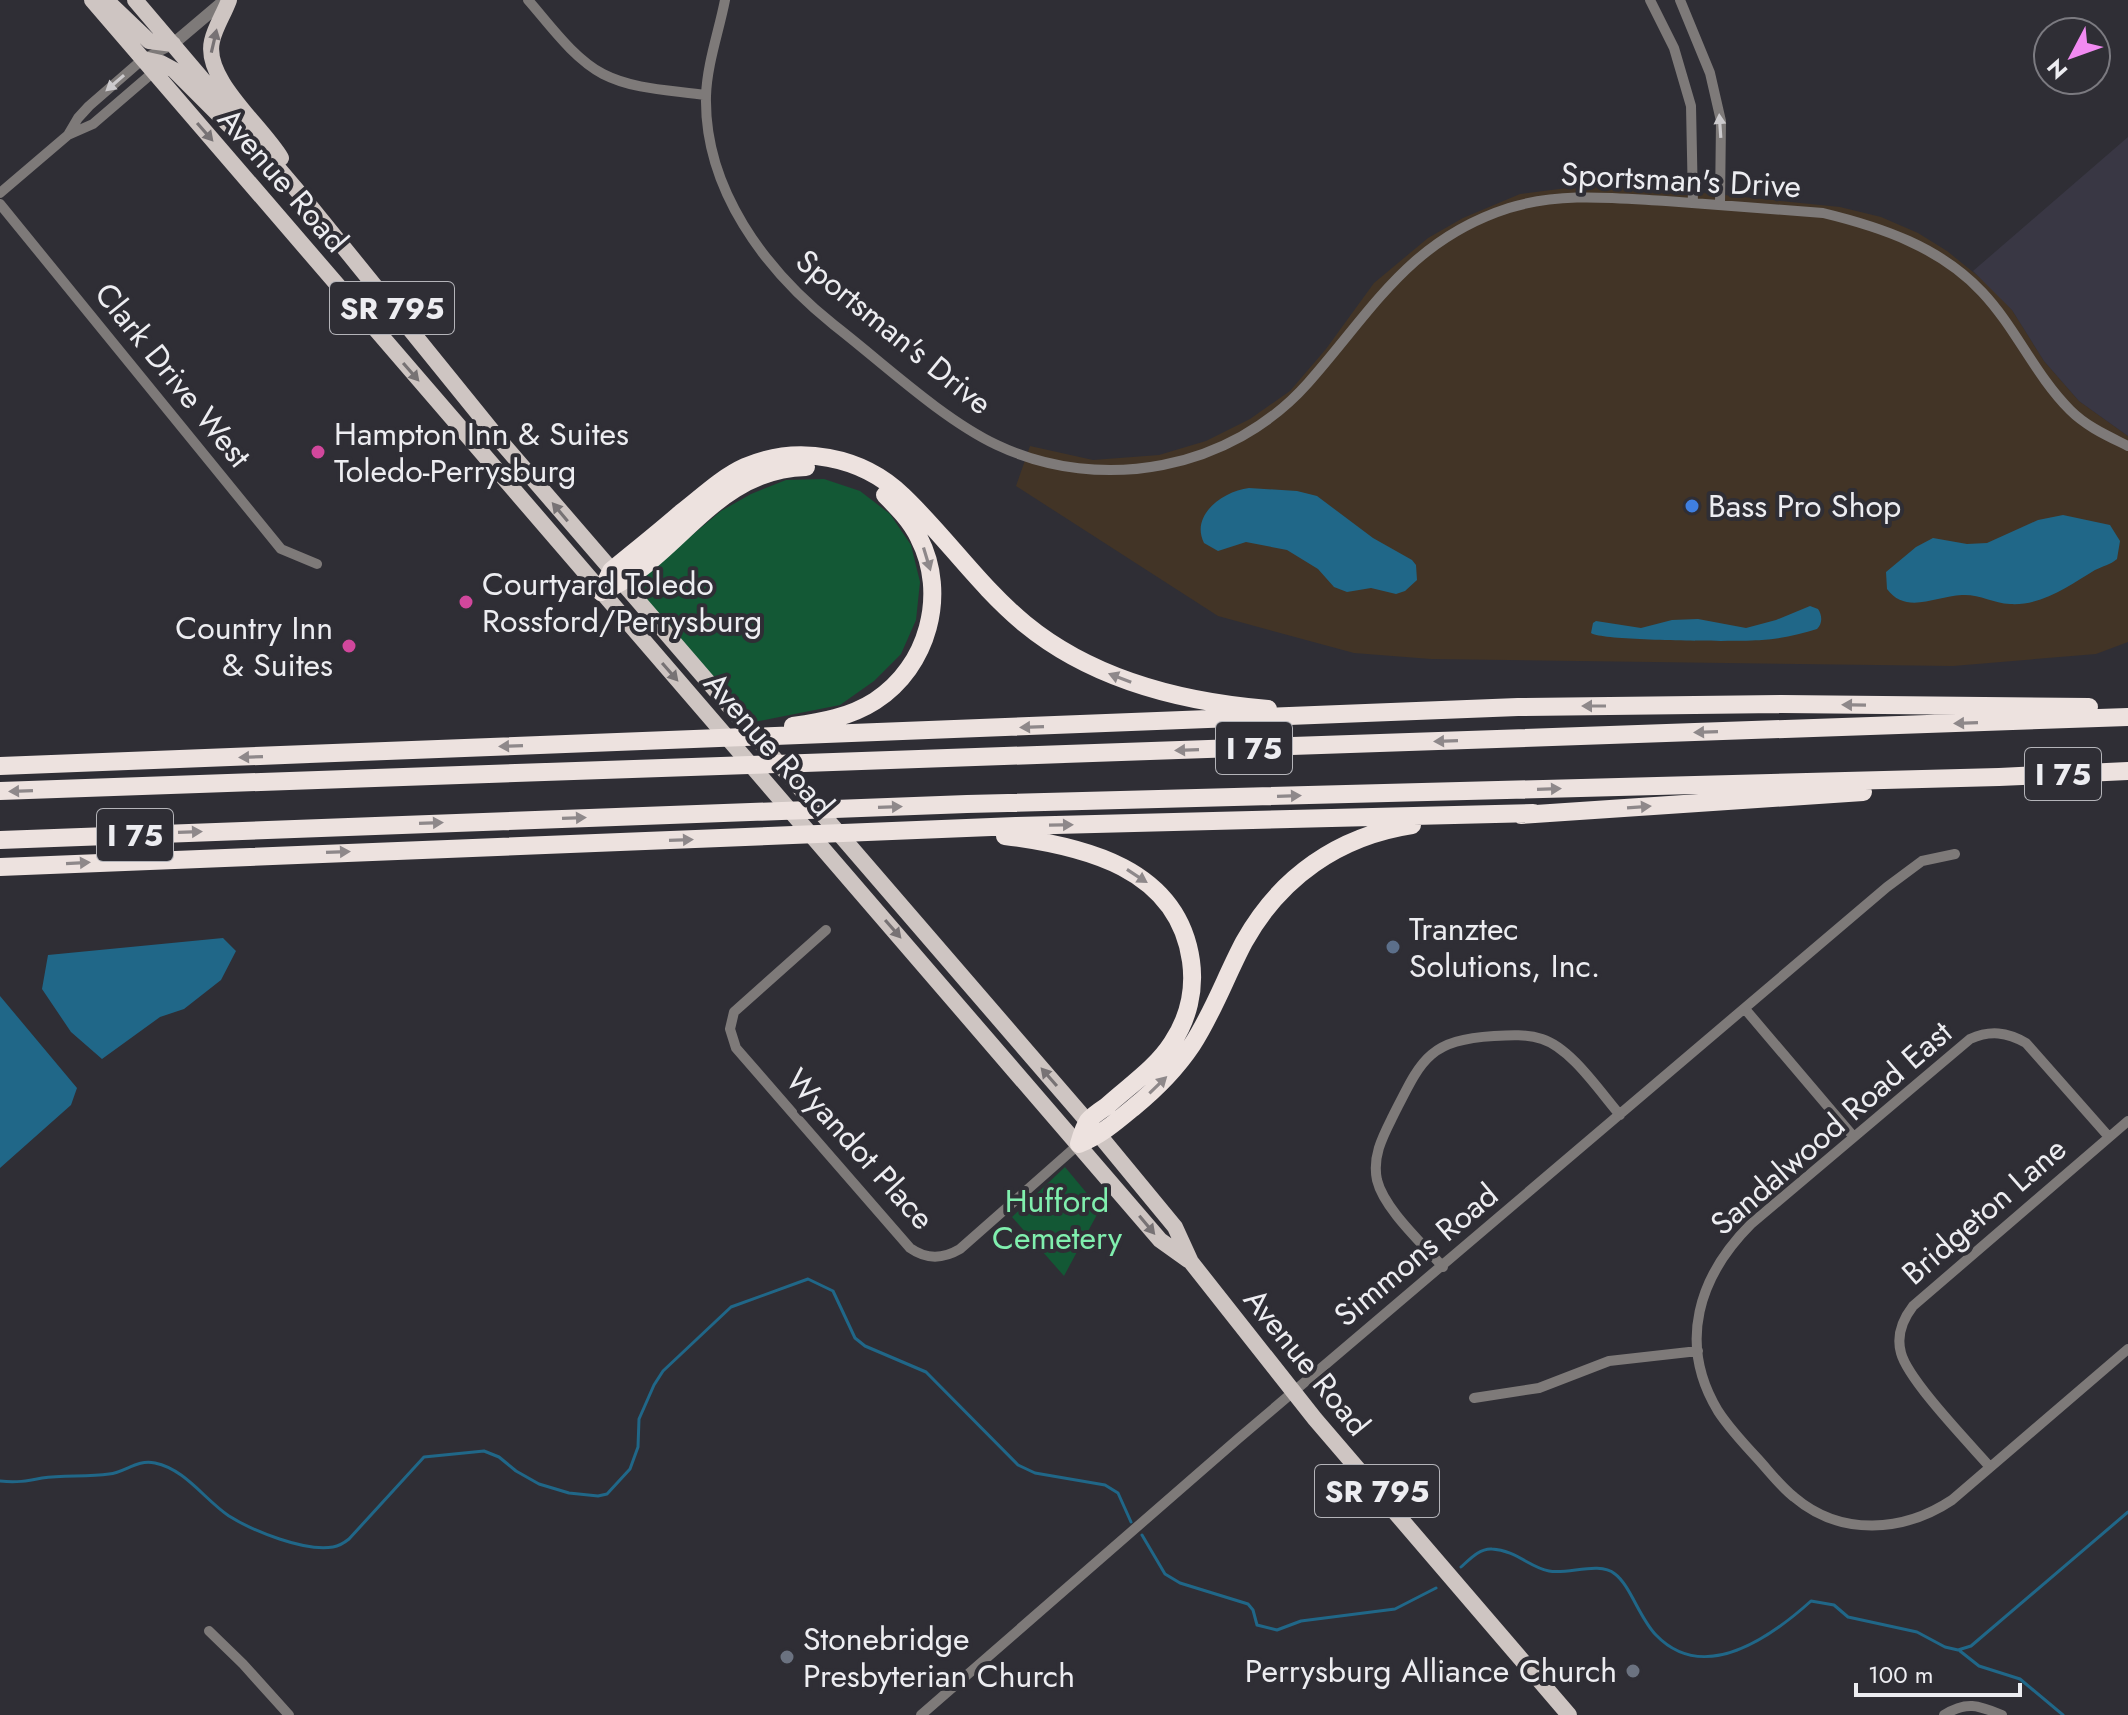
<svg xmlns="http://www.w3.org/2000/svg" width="2128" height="1715" font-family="Jost,sans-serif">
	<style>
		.commercial { fill: #423426 }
		.built { fill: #393744 }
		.green { fill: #135835 }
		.water { fill: #206788 }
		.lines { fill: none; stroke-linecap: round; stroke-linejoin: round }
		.stream { stroke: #206788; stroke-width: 3 }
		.minor { stroke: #7e7a79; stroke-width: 10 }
		.tertiary { stroke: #7e7a79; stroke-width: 12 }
		.primary { stroke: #cec5c2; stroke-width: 16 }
		.motorway { stroke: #ede2df; stroke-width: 18 }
		.oneway { fill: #777274 }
		.oneway2 { fill: #cccacd }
		.oneway3 { fill: #8e888a }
		.hotel-dot { fill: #d1479c; stroke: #2f2e35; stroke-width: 3 }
		.shop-dot { fill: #3f7fe0; stroke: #2f2e35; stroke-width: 3 }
		.service-dot { fill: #5c6f8a; stroke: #2f2e35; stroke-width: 3 }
		.worship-dot { fill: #6b7280; stroke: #2f2e35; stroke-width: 3 }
		.labels { text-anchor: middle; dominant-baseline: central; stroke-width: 8; stroke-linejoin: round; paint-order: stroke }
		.shield { fill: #2f2e35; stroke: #b4b4b9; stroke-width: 2 }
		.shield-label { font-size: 30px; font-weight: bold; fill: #ededf1 }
		.street-label { font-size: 32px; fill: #ededf1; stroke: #2f2e35 }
		.poi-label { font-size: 32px; fill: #ededf1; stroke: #2f2e35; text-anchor: start }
		.park-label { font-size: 32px; fill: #80efae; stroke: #2f2e35 }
	</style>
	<rect width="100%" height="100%" fill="#2f2e35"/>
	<path class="commercial" d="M1583,186L1645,187L1840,207L1881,217L1918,233L1947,251L1989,285L2012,310L2044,361L2079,401L2128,436V642L2096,654L1953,666L1431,659L1354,653L1218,616L1016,486L1030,446L1093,460L1159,455L1206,441L1250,419L1290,391L1326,349L1374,283L1428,238L1463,218L1520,194Z"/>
	<path class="built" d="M2128,137V436L2079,401L2044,361L2012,310L1973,271Z"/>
	<path class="green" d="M824,479L860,491L890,514L911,545L920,582L916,620L901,654L874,681L840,705L754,722L638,593L650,570L721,511L751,494L786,480Z
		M1065,1167L1100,1209L1064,1276L1012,1217Z"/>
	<path class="water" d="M1249,488L1297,491L1317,496L1373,538L1412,560L1416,565L1417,580L1405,591L1396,594L1371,588L1347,592L1334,587L1318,569L1287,550L1246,542L1218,551L1204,543C1190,515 1223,491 1249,488Z
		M2063,515L2110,525L2120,541L2117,559C2110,565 2103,566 2095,570C2070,585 2042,606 2010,604C1993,603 1979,594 1962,595C1936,596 1906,615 1887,589L1886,572L1916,547L1933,538L1967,544L1987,543L2038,520Z
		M1810,606L1818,609C1822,615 1823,623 1817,629C1800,634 1780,639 1762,640C1740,642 1600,641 1591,633L1593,623L1596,621L1641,628L1672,620L1698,619L1746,628L1776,620Z
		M223,938L236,951L221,980L184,1009L160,1017L102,1059L71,1032L42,989L48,955Z
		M0,996L77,1088L71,1105L0,1168Z"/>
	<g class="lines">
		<path class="stream" d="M0,1481C16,1483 27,1481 42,1478C64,1475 87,1477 109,1474C126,1472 137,1459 155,1463C185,1469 205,1500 229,1516C253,1531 305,1552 333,1547C339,1546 344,1543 349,1539L424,1457L484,1451L499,1457L516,1471L539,1484L569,1493L598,1496L607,1494L630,1469L638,1447L639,1419L654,1385L663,1371L731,1307L808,1279L833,1291L855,1338L865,1346L926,1372L1018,1465L1035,1473L1105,1485L1118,1493L1131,1522
			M1142,1535L1165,1574L1180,1583L1248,1604L1253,1610L1257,1625L1277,1630L1301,1621L1395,1609L1436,1588
			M1461,1567C1470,1559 1480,1548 1492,1549C1515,1550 1531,1568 1549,1571C1568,1575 1599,1561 1615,1574C1630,1585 1640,1619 1656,1635C1704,1685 1771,1637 1811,1601L1834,1605L1848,1617L1917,1632L1945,1647L1958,1650L1971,1646L2128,1512
			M1960,1651L1979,1666L2020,1679L2063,1715"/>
		<path class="minor" d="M528,0C550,25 573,58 603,74C634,90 672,90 706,95
			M725,0C719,31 707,64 706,96C704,189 765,270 834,325C883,363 942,419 997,445C1101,494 1231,470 1308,383C1372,311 1409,240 1509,208C1561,192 1612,198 1666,201C1718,205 1771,209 1823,213C1881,227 1940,247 1982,292C2016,328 2035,375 2070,410C2087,427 2108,436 2128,446
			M1650,0L1674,48L1691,106L1693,203
			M1680,0L1710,73L1721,121L1720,204
			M68,135L93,124L157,69
			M0,193L68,135L78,118L89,106L143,59L172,45
			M0,204L281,549L317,564
			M826,930L734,1012L730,1029L736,1048L910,1248C927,1260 943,1259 960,1249L1079,1144
			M1745,1009L1853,1136
			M2109,1137L2026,1043C2007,1032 1990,1030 1970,1039L1751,1224C1699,1276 1677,1343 1718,1411C1729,1428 1743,1443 1757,1458C1769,1471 1780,1486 1794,1497C1841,1537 1904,1532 1952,1500L2128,1349
			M1443,1267C1423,1244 1384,1209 1377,1180C1372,1156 1383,1136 1393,1116C1421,1061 1427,1040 1494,1036C1510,1035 1527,1034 1542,1039C1571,1048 1600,1092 1620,1115
			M1474,1398L1539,1388L1609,1361L1698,1351
			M1990,1467C1969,1443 1908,1380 1901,1353C1896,1335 1903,1319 1913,1306L2128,1121
			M209,1631L243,1664L289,1715
			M921,1715L1239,1438L1887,887L1922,861L1955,854
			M1944,1715C1966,1701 1978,1705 2002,1715"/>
		<path class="tertiary" d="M173,44L225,0"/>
		<path class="primary" d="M92,0L1160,1240L1188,1260
			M106,0L149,41L173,44
			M135,0L306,201L502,443L1100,1136L1175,1227L1191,1262L1315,1419L1569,1715
			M229,0C224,14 215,27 212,41C203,79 262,126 281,158
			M143,59L161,63L174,70L231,127"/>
		<path class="motorway" d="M601,592L611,571C634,552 658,533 681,513C702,497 721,478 745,467C798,444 862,456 903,496C946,537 979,586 1025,624C1092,679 1182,702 1268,709
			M601,592C677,561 712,469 806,467
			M793,726C822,722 850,717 875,701C928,667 948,594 919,538C911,521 898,508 885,495
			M0,766L1518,707L1782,704L2089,707
			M0,791L2128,717
			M1521,815L1863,792
			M1005,836C1084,846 1178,868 1191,961C1195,990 1188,1019 1172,1043C1156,1068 1129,1086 1107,1106C1101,1110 1093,1115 1088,1121C1084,1127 1081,1137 1079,1144
			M0,840L967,804L1999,777L2128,771
			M0,867L1016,826L1533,813
			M1079,1144C1101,1135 1116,1122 1134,1107C1156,1089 1176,1069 1192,1045C1213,1013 1226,976 1244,942C1280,877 1339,836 1412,825"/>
	</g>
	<defs><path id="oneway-solid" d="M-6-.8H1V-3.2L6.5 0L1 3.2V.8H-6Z" transform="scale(2)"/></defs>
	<g class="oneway">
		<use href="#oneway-solid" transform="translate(214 41) rotate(-77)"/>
		<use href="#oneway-solid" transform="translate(205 132) rotate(49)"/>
		<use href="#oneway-solid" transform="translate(411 372) rotate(49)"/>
		<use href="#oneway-solid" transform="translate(560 512) rotate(-130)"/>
		<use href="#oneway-solid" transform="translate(670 672) rotate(49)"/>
		<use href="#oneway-solid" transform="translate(893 929) rotate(49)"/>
		<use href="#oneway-solid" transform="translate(1049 1077) rotate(-131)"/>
		<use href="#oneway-solid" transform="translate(1147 1225) rotate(50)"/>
	</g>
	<g class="oneway2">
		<use href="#oneway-solid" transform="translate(115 83) rotate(139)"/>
		<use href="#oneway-solid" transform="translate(1720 126) rotate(-94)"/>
	</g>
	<g class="oneway3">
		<use href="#oneway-solid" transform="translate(927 559) rotate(73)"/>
		<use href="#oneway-solid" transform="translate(1120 678) rotate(-159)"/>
		<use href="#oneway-solid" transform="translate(1854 705) rotate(-179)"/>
		<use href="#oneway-solid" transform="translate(1594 706) rotate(180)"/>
		<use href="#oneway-solid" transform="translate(1966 723) rotate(178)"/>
		<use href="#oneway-solid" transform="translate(1032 727) rotate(178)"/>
		<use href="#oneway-solid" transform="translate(1706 732) rotate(178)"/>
		<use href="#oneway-solid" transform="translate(1446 741) rotate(178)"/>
		<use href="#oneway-solid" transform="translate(511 746) rotate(178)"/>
		<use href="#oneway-solid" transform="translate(1187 750) rotate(178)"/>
		<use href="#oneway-solid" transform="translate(251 757) rotate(178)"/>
		<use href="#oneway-solid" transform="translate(1549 789) rotate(-2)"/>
		<use href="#oneway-solid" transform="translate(21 791) rotate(178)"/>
		<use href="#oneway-solid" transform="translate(1289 796) rotate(-2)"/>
		<use href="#oneway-solid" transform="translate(890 807) rotate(-2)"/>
		<use href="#oneway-solid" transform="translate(1639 807) rotate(-4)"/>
		<use href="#oneway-solid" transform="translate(574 818) rotate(-2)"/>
		<use href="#oneway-solid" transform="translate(431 823) rotate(-2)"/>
		<use href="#oneway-solid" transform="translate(1061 825) rotate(-1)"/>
		<use href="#oneway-solid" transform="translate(190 832) rotate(-2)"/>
		<use href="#oneway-solid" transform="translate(681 840) rotate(-2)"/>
		<use href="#oneway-solid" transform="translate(338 852) rotate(-2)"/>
		<use href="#oneway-solid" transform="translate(78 863) rotate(-3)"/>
		<use href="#oneway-solid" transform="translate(1137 876) rotate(33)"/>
		<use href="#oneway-solid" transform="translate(1158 1085) rotate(-44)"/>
	</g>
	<g class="hotel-dot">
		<circle cx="318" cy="452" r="8"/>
		<circle cx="466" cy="602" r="8"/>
		<circle cx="349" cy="646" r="8"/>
	</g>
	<circle class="shop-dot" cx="1692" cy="506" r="8"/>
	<circle class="service-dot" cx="1393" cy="947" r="8"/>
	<g class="worship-dot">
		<circle cx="787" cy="1657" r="8"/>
		<circle cx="1633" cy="1671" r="8"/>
	</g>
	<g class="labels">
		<g class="shield">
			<rect x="330" y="282" width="124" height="52" rx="6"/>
			<rect x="1216" y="722" width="76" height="52" rx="6"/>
			<rect x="2025" y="748" width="76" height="52" rx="6"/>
			<rect x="97" y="809" width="76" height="52" rx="6"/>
			<rect x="1315" y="1465" width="124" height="52" rx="6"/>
		</g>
		<g class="shield-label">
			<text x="392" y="308">SR 795</text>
			<text x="1254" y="748">I 75</text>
			<text x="2063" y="774">I 75</text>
			<text x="135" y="835">I 75</text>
			<text x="1377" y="1491">SR 795</text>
		</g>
		<g class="street-label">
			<text transform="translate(283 180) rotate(49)">Avenue Road</text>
			<text transform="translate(1681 180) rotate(3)">Sportsman's Drive</text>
			<text transform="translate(894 332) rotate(39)">Sportsman's Drive</text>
			<text transform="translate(173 375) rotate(51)">Clark Drive West</text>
			<text transform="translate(769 744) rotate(49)">Avenue Road</text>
			<text transform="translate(1831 1128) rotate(-41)">Sandalwood Road East</text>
			<text transform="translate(860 1149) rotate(48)">Wyandot Place</text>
			<text transform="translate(1984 1211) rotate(-41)">Bridgeton Lane</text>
			<text transform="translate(1416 1255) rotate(-40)">Simmons Road</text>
			<text transform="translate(1307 1362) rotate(51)">Avenue Road</text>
		</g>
		<g class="poi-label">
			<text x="334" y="434">Hampton Inn &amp; Suites<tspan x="334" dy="37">Toledo-Perrysburg</tspan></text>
			<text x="1708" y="506">Bass Pro Shop</text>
			<text x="482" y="584">Courtyard Toledo<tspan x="482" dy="37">Rossford/Perrysburg</tspan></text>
			<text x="333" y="628" text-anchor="end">Country Inn<tspan x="333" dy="37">&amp; Suites</tspan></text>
			<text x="1409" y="929">Tranztec<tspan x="1409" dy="37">Solutions, Inc.</tspan></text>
			<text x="803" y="1639">Stonebridge<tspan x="803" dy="37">Presbyterian Church</tspan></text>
			<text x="1617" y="1671" text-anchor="end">Perrysburg Alliance Church</text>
		</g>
		<g class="park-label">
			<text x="1057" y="1201">Hufford<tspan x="1057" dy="37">Cemetery</tspan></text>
		</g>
	</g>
	<g transform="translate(2072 56) rotate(229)"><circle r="38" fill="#2f2e35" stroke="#7b7a80" stroke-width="2"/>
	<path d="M0-6L14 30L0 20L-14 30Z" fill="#f28af2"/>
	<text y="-12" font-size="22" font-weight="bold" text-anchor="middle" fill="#ededf1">N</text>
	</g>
	<path d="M1856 1683v12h164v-12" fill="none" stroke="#ededf1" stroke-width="4"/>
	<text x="1868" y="1683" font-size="24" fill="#ededf1" stroke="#2f2e35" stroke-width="6" paint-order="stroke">100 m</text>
</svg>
